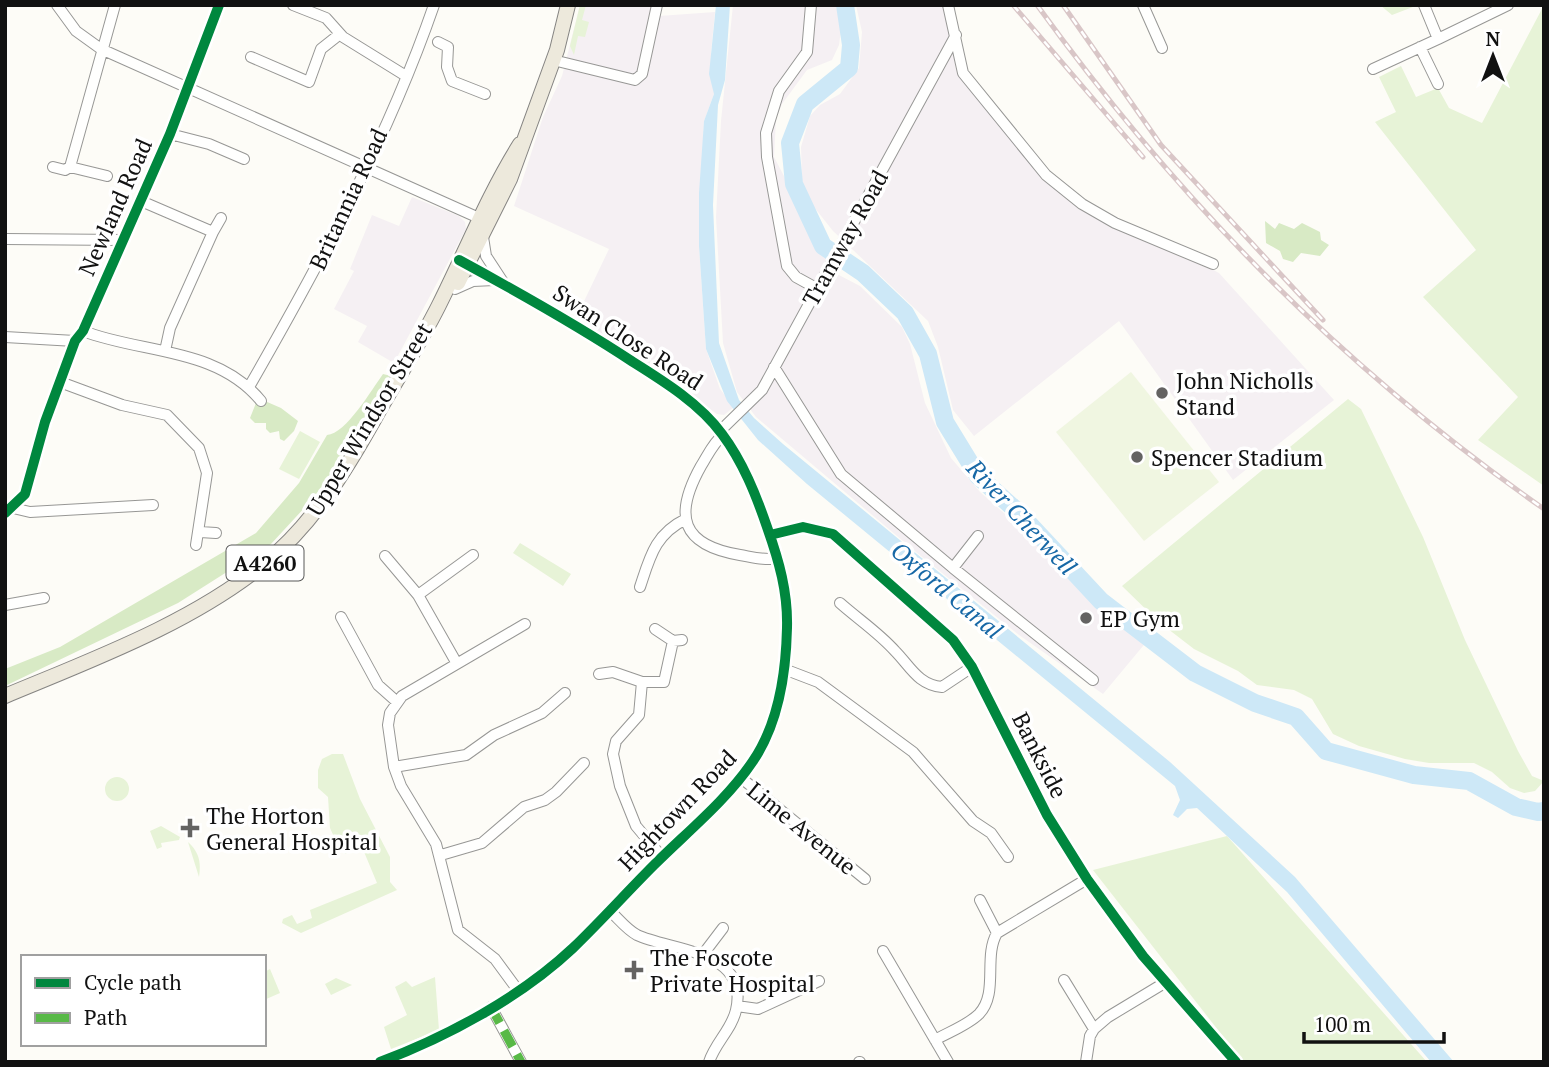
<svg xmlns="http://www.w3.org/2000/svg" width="1549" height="1067" font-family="'PT Serif',serif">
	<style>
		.industrial { fill: #f5f0f3 }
		.green { fill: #e7f3d7 }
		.forest { fill: #d8eac5 }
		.pitch { fill: #f0f6e1 }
		.water { fill: #cde8f7 }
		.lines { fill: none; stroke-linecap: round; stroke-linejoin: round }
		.river { stroke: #cde8f7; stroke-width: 18 }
		.minor-casing { stroke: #979795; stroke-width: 12 }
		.major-casing { stroke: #858482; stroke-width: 16 }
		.minor { stroke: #fffffe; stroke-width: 10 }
		.major { stroke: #ede9dc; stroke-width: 14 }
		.rail-casing { stroke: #d9c6c7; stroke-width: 5 }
		.rail { stroke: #fff; stroke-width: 2.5; stroke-dasharray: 8; stroke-linecap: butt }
		.quiet { stroke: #58b947; stroke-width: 9; stroke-dasharray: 18 9; stroke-linecap: butt }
		.cycleway-casing { stroke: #fff; stroke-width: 15 }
		.cycleway { stroke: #00873e; stroke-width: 10 }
		.poi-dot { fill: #646362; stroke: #fff; stroke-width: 2.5 }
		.labels { text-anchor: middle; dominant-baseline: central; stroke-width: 7; stroke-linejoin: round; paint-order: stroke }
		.shield { fill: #fff; stroke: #585858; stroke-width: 2 }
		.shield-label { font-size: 21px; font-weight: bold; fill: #111 }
		.street-label { font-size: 23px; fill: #111; stroke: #fff }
		.poi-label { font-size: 23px; fill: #111; stroke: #fff; text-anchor: start }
		.water-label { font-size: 24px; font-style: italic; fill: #1768a6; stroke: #fff }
	</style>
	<rect width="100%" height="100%" fill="#fdfcf7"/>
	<path class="industrial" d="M580,5H661L659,16L715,12L711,53L714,94L704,121L699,246L706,349L720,389L734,407L724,415L717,414L652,366L576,318L609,249L514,206L543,117L562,76Z
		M733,5H836L841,30L839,45L832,60L807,70L782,104L776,119L774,157L835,273L860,286L902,327L910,344L925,403L951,458L980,492L1148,640L1103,694L1019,635L916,552L756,417L737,392L723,343L716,217L721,121Z
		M856,5H945L956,70L1047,181L1219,273L1334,400L1233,480L1119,321L974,436L953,410L938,347L928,321L833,231L810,202L802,180L801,147L810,116L820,105L840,94L859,68L862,32Z
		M412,197L459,216L465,222L466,229L394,363L358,342L367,326L334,309L354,271L350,269L372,215L399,226Z"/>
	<path class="green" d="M580,5H586L582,20L589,22L585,37L578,36L574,55L570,46Z
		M1380,5H1418L1392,15Z
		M1544,5V486L1478,440L1518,397L1423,297L1476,250L1375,122L1396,112L1379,77L1401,66L1416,97L1438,88L1449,108L1482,123Z
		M1348,399L1361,409L1423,537L1465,640L1518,751L1532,776L1544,781L1535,791L1524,793L1510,788L1492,772L1474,763H1429L1405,759L1359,746L1333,734L1312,699L1294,690L1257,685L1238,671L1194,649L1159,622L1122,586Z
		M300,431L320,442L299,479L279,469Z
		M520,543L571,574L563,586L513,553Z
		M332,754H343L360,799L390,857V882L397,890L301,933L282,923L283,919L292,915L297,924L312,918L310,910L377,883L362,847L345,854L341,842L332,844L331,841L335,839L330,828L328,797L318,788V770L322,759Z
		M105 789a12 12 0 1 1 24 0a12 12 0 1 1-24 0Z
		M161,826L180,837L179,840L161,843L162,847L157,849L150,831Z
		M1227,836L1427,1062H1243L1093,870Z
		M188,842C200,853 201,863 199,877Z
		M270,969L280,993L264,1000V972Z
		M435,977L439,1030L391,1049L384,1027L407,1015L395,987L406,981L412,987Z
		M336,978L352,985L331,995L325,984Z"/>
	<path class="forest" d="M1265,221L1275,229L1279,223L1294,229L1302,223L1320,232L1321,240L1329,245L1320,256L1301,253L1293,262L1283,259L1280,251L1266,243Z
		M383,374L391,376L319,492L271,544L178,603L5,686V669L60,647L256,533L299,483L327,435C346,434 372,389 383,374Z
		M258,398L281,408L298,421L294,431L284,441L280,439L279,431L270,433L266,429V423H255L250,418Z"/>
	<path class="pitch" d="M1131,372L1219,482L1144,541L1056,432Z"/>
	<path class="water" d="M716,5H730L725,80L718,105L713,205L719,343L739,400L754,418L783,444L1170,762L1295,877L1454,1062H1431L1287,892L1197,808L1187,809L1178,818L1173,815L1180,800L1175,786L807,484L758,440L727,401L706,349L699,246V193L704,121L714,94L709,74Z"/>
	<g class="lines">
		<path class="river" d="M845,5L851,45L849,68L805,104L790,143L794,184L823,246L863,273L905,313L928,354L945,422L978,476L1018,512L1101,601L1195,673L1255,703L1296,717L1326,751L1414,775L1469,781L1516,807L1538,812L1544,811"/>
		<defs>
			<path id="minor" d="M57,5L76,31L101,49L479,218
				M293,5L326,18L343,37L406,76
				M811,5L807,52L779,91L766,133L767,157L787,266L796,277L816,288
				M948,5L963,73L1046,175L1082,204L1115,223L1213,264
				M1143,5L1162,48
				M1424,5L1438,39L1508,5
				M438,42L448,47L447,67L452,81L485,94
				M1420,47L1438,84
				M251,57L309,82L321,49L340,34
				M553,60L635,80L642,74L657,5
				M1373,69L1438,39
				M170,134L209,144L244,159
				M53,167L65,170L70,167
				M107,176L70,167L115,5
				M141,201L213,232L170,328L165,351
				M213,232L221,218
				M483,237L486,256L503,282
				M5,239L124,240
				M455,289L473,281L494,280
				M83,331C143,354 217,347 261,401
				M5,337L75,341
				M774,367L841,474L953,568L978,536
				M60,382L122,405L167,415L199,448L207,473L196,545
				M249,387C319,265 388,138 434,5
				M720,431L762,390L956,35
				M723,435C713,443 708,455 701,466C673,516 681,545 740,555C752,557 766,561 778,558
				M13,508L30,512L153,505
				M5,513L25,494L45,422L75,341L83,331L170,134L219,5
				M200,532L216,533
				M770,535L803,527L833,534L953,640L972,667L1047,815L1087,879L1143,956L1236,1062
				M385,556L418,595L456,662
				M953,568L1093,680
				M640,587C650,557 655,534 686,519
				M418,595L473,555
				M840,603C858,619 879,633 895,651C910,666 918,685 942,687L972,667
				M5,605L44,598
				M341,617L378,685L396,701
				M655,629L673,641
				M784,669L818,682L913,752L973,821L991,833L1008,857
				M599,674L613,672L642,682
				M394,767L466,755L494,735L542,713L565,693
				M740,777L865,879
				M441,855L482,843L524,807L545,800L556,792L584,763
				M662,857L636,826L620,786L613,754L616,741L639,715L642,682H664L673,641L682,640
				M980,900L997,933
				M609,910C618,918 626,929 637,935C671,951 750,950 736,1010C732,1029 715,1043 709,1062
				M883,951L948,1062
				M704,953L723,928
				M1064,980L1094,1029L1090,1036L1086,1062
				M517,989L495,959L458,930L436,844L401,786L394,767L388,725L390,713L402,696L525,624
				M737,1006L758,1009L819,981
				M491,1007L521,1062
				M1094,1029L1108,1017L1166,982
				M935,1040C949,1032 968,1025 979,1014C999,993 983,957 997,933L1087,879
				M380,1062C447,1036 520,997 572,948C600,922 626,893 653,866C686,833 726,800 752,762C778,724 786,674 787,630C788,594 780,563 768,529C756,495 743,459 720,431C696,402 662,381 630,360C575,324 519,292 461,261
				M859,1062H860"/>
			<path id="major" d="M458,283L510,179L557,50L568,5
				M5,696C91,660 192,623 265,563C313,524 346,470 376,416C397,379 420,343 439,305C466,251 488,195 520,144"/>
		</defs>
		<use href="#minor" class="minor-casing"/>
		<use href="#major" class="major-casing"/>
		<use href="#minor" class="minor"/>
		<use href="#major" class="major"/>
		<defs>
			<path id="rail" d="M1013,5L1143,157
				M1037,5C1181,204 1343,368 1544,509
				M1063,5L1161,145L1323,320"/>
		</defs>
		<use href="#rail" class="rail-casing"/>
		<use href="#rail" class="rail"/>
		<path class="quiet" d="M491,1007L521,1062"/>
		<defs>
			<path id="cycleway" d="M5,513L25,494L45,422L75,341L83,331L170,134L219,5
				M770,535L803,527L833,534L953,640L972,667L1047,815L1087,879L1143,956L1236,1062
				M380,1062C447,1037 521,997 573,948C601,921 627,892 654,865C687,832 727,800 753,761C779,723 786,673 787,628C788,592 779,561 767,527C756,495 743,462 722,434C700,404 665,382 633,362C577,325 518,292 459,260"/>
		</defs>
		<use href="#cycleway" class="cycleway-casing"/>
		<use href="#cycleway" class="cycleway"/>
	</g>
	<g class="poi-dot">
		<circle cx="1162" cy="393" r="7"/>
		<circle cx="1137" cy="457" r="7"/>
		<circle cx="1086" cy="618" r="7"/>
		<path d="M186.5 817.5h7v7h7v7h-7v7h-7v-7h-7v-7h7z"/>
		<path d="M630.5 959.5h7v7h7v7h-7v7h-7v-7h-7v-7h7z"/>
	</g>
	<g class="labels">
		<rect class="shield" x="226.5" y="545.5" width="77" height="35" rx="5"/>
		<g class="shield-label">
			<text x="265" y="563">A4260</text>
		</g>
		<g class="street-label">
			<text transform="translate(348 199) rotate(-65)">Britannia Road</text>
			<text transform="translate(115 207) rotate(-66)">Newland Road</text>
			<text transform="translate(845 238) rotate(-61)">Tramway Road</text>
			<text transform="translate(628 337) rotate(33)">Swan Close Road</text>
			<text transform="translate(369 419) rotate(-59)">Upper Windsor Street</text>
			<text transform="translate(1040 755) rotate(63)">Bankside</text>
			<text transform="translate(677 810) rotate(-46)">Hightown Road</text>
			<text transform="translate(802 828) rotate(39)">Lime Avenue</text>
		</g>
		<g class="poi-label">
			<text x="1176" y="380">John Nicholls<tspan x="1176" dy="26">Stand</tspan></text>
			<text x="1151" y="457">Spencer Stadium</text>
			<text x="1100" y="618">EP Gym</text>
			<text x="206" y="815">The Horton<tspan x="206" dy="26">General Hospital</tspan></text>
			<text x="650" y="957">The Foscote<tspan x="650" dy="26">Private Hospital</tspan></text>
		</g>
		<g class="water-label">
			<text transform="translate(1022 517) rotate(47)">River Cherwell</text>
			<text transform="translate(947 590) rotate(40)">Oxford Canal</text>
		</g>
	</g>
	<rect width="1549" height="1067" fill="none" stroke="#111111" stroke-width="14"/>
	<rect x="21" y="955" width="245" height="91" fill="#ffffff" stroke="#a0a0a0" stroke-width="2"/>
	<rect x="35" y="978" width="35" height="10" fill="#00873e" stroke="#a0a0a0" stroke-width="2"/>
	<text x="84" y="990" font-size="21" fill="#111111">Cycle path</text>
	<rect x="35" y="1013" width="35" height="10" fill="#58b947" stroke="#a0a0a0" stroke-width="2"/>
	<text x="84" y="1025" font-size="21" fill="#111111">Path</text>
	<g transform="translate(1493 56)" stroke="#ffffff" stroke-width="5" paint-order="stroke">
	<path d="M0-5L12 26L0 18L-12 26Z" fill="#111111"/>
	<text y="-10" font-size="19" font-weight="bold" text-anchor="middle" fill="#111111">N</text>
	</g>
	<path d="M1304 1032v10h140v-10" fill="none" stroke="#111111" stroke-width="3.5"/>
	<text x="1314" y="1032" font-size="21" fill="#111111" stroke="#ffffff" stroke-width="5" paint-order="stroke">100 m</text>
</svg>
